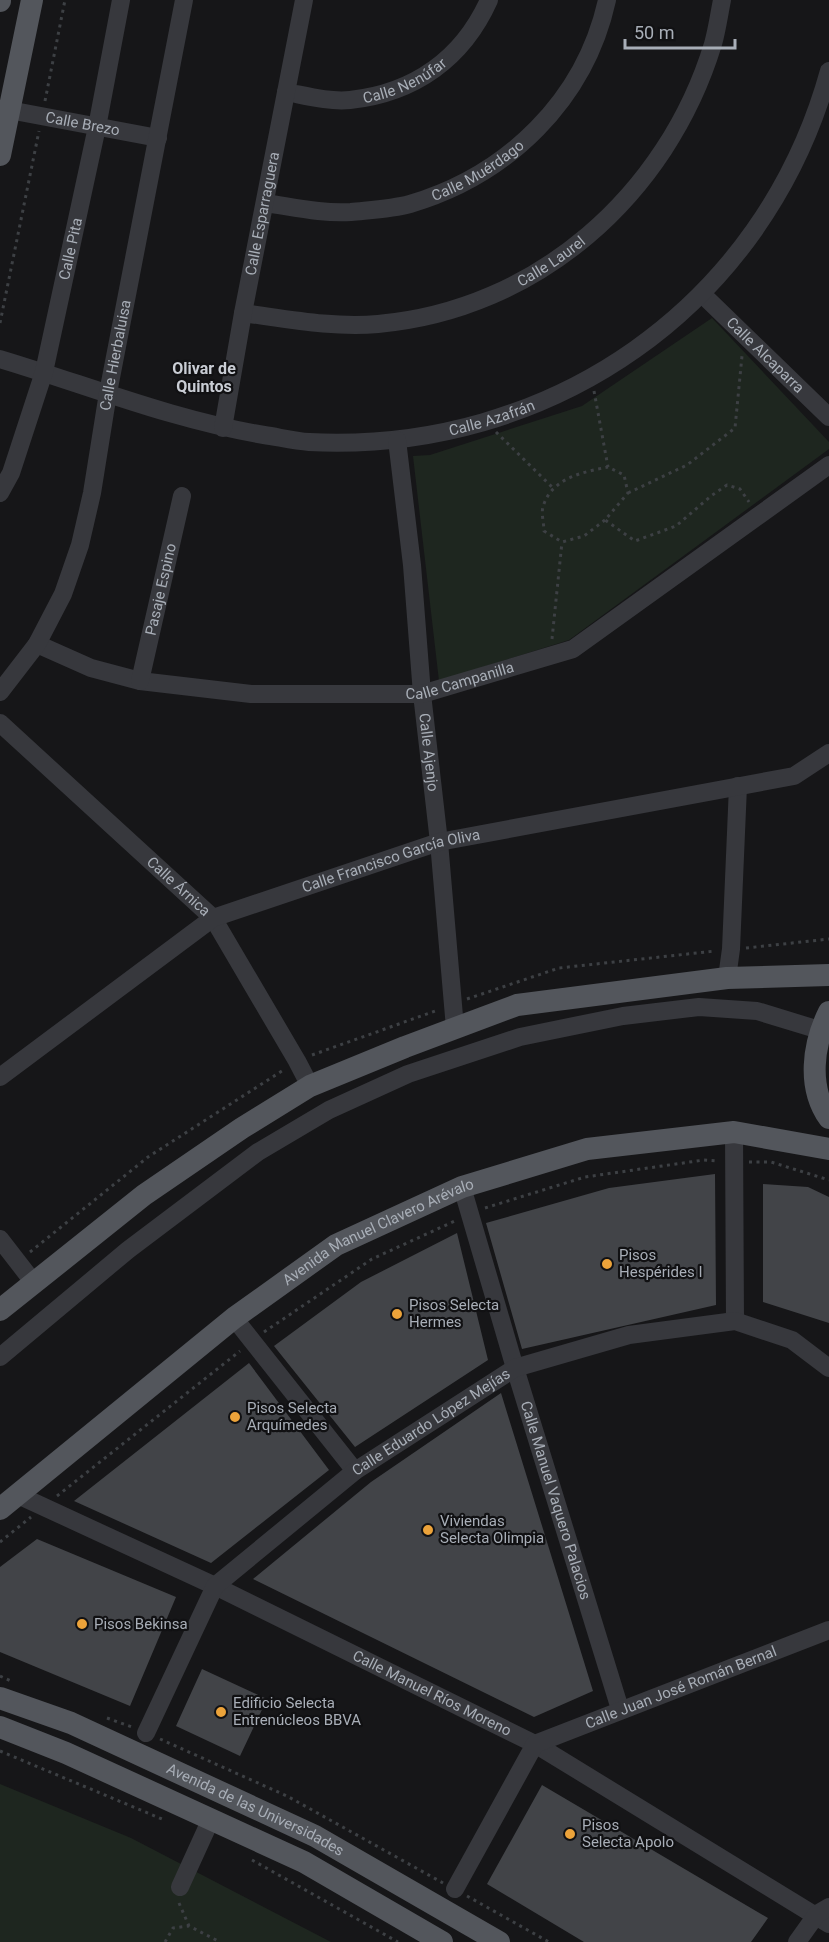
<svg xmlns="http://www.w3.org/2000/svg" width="829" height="1942" font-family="Roboto,sans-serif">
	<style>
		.green { fill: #1e261f }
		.building { fill: #424448 }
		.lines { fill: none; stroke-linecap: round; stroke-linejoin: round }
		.path { stroke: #3d4044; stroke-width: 3; stroke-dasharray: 3 4.5; stroke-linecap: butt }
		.minor { stroke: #37383d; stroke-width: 18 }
		.major { stroke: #53565c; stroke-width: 22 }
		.poi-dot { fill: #eca33a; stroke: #111113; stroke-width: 2 }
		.labels { text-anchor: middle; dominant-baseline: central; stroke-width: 4.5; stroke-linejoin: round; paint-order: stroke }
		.street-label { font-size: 15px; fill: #a8aeb7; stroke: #111113 }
		.poi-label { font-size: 15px; fill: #a8aeb7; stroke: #111113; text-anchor: start }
		.neighbourhood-label { font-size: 16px; font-weight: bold; fill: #c9cdd4; stroke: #111113 }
	</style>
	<rect width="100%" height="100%" fill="#161618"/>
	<path class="green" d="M712,318L829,442V449L569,640L439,681L413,456L430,455L582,406Z
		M0,1784L131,1838L331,1942H0Z"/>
	<path class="building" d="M715,1174L716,1305L522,1349L486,1223L609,1188Z
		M763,1184L808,1187L829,1197V1323L763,1302Z
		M457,1233L488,1360L355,1447L274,1346L361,1282Z
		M249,1363L329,1470L211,1563L74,1501Z
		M501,1393L593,1691L534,1717L253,1579L371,1482Z
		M37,1539L176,1597L130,1706L0,1652V1567Z
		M202,1669L267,1699L240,1756L176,1726Z
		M542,1785L768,1918L751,1942H584L487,1884Z"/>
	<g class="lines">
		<path class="path" d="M45,101L65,0
			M0,323L39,131
			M594,391L608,467
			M496,432L553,488
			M628,493L687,465L735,428L742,356
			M605,520L584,536L562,542L544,531C544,524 541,513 543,507C551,478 583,472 608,467L624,475L628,493L605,520L635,541L676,526L711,496L727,485L740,489L749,502
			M552,639L562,542
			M746,948L829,939
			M467,999L559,968L715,951
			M312,1055L438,1010
			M749,1162H771L829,1180
			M485,1208L585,1177L704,1160L719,1161
			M30,1252L148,1157L285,1069
			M264,1332L372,1259L457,1220
			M57,1496L240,1351
			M0,1542L31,1517
			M0,1676L11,1681
			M107,1718L132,1727
			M160,1739L287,1796L443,1883
			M0,1751L162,1819
			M252,1860L398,1942
			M467,1896L549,1942
			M179,1903L189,1926
			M165,1942L173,1928L189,1926L220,1942"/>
		<g class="minor">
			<path id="s1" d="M286,92C307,96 329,102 350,100C415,93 463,58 489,0"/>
			<path id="s2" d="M9,110L158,138"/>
			<path id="s3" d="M265,203C293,207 323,214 351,212C370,210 392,209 410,204C508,175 585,100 607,0"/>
			<path id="s4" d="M702,294L829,417"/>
			<path id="s5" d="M243,313C288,319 333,328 378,324C537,310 667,195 713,44C717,30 719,15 722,0"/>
			<path id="s6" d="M0,359C87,385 173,420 264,435C278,437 294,441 309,442C550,454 764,307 829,71"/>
			<path id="s7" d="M223,428L243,313L304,0"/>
			<path id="s8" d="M397,440L412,565L422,694L439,842L455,1028"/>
			<path id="s9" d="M0,493L11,473L44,372L97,127L121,0"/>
			<path id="s10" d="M37,644L91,668L140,681L251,694H422L573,649L829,465"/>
			<path id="s11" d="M140,681L182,496"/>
			<path id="s12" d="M0,692L37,644L63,594L80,545L92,493L108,393L184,0"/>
			<path id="s13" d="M0,723L213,918L297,1061L310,1086"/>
			<path d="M727,978L731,949L738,786"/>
			<path id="s14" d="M0,1077L213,918L439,842L794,776L829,753"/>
			<path d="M734,1132L735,1321"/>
			<path id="s15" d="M462,1187L515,1368L620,1709"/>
			<path d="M0,1239L34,1283"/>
			<path d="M234,1318L355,1471"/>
			<path d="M0,1357L128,1250L258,1152L329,1110L408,1074L520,1037L623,1016L699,1007L757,1011L829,1033"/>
			<path id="s16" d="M18,1495L215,1586L535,1744L829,1924"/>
			<path id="s17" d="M146,1733L215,1586L355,1471L515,1368L629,1335L735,1321L792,1340L829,1368"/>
			<path d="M180,1887L211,1819"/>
			<path id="s18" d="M455,1889L535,1744L829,1630"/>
			<path d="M797,1942L817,1914L829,1907"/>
		</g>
		<g class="major">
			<path d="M0,1V0"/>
			<path d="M0,155L32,0"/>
			<path d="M829,1012C813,1044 807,1087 829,1118"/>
			<path d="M0,1310L144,1195L242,1128L310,1086L405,1047L517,1005L727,978L829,975"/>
			<path id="s19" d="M0,1509L234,1318L336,1245L462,1187L587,1149L734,1132L829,1149"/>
			<path id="s20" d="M0,1698L71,1723L315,1836L499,1942"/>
			<path d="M0,1727L66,1753L304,1862L442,1942"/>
		</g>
	</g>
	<g class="poi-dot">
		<circle cx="607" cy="1264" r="6"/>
		<circle cx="397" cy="1314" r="6"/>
		<circle cx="235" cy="1417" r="6"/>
		<circle cx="428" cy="1530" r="6"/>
		<circle cx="82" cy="1624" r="6"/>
		<circle cx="221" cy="1712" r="6"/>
		<circle cx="570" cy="1834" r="6"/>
	</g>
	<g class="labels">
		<g class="street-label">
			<text stroke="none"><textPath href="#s1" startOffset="123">Calle Nenúfar</textPath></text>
			<text stroke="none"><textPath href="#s2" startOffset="75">Calle Brezo</textPath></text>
			<text stroke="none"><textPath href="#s3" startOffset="222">Calle Muérdago</textPath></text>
			<text stroke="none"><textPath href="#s7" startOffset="218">Calle Esparraguera</textPath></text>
			<text stroke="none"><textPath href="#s9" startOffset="255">Calle Pita</textPath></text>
			<text stroke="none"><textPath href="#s5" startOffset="322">Calle Laurel</textPath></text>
			<text stroke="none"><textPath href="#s12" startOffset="362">Calle Hierbaluisa</textPath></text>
			<text stroke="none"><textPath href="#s4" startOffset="88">Calle Alcaparra</textPath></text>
			<text stroke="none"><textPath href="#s6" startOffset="506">Calle Azafrán</textPath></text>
			<text stroke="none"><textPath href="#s11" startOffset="94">Pasaje Espino</textPath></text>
			<text stroke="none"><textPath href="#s10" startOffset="432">Calle Campanilla</textPath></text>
			<text stroke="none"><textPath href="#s8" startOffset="314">Calle Ajenjo</textPath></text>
			<text stroke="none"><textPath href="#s14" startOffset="453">Calle Francisco García Oliva</textPath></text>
			<text stroke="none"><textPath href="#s13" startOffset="242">Calle Árnica</textPath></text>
			<text stroke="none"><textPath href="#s19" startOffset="471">Avenida Manuel Clavero Arévalo</textPath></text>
			<text stroke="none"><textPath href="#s17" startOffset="434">Calle Eduardo López Mejías</textPath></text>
			<text stroke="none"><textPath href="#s15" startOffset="327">Calle Manuel Vaquero Palacios</textPath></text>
			<text stroke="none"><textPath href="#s18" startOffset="322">Calle Juan José Román Bernal</textPath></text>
			<text stroke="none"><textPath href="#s16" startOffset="459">Calle Manuel Ríos Moreno</textPath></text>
			<text stroke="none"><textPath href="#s20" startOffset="279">Avenida de las Universidades</textPath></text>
		</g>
		<g class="poi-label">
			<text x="619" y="1255">Pisos<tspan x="619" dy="17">Hespérides I</tspan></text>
			<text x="409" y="1305">Pisos Selecta<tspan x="409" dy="17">Hermes</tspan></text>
			<text x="247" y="1408">Pisos Selecta<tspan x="247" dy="17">Arquímedes</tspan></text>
			<text x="440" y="1521">Viviendas<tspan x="440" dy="17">Selecta Olimpia</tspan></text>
			<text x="94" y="1624">Pisos Bekinsa</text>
			<text x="233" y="1703">Edificio Selecta<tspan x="233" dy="17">Entrenúcleos BBVA</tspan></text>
			<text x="582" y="1825">Pisos<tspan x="582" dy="17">Selecta Apolo</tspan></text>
		</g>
		<g class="neighbourhood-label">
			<text x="204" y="368">Olivar de<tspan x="204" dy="18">Quintos</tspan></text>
		</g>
	</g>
	<path d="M625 39v9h110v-9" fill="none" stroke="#a8aeb7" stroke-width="3"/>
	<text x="634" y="39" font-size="18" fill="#a8aeb7" stroke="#111113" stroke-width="4.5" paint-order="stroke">50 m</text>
</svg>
